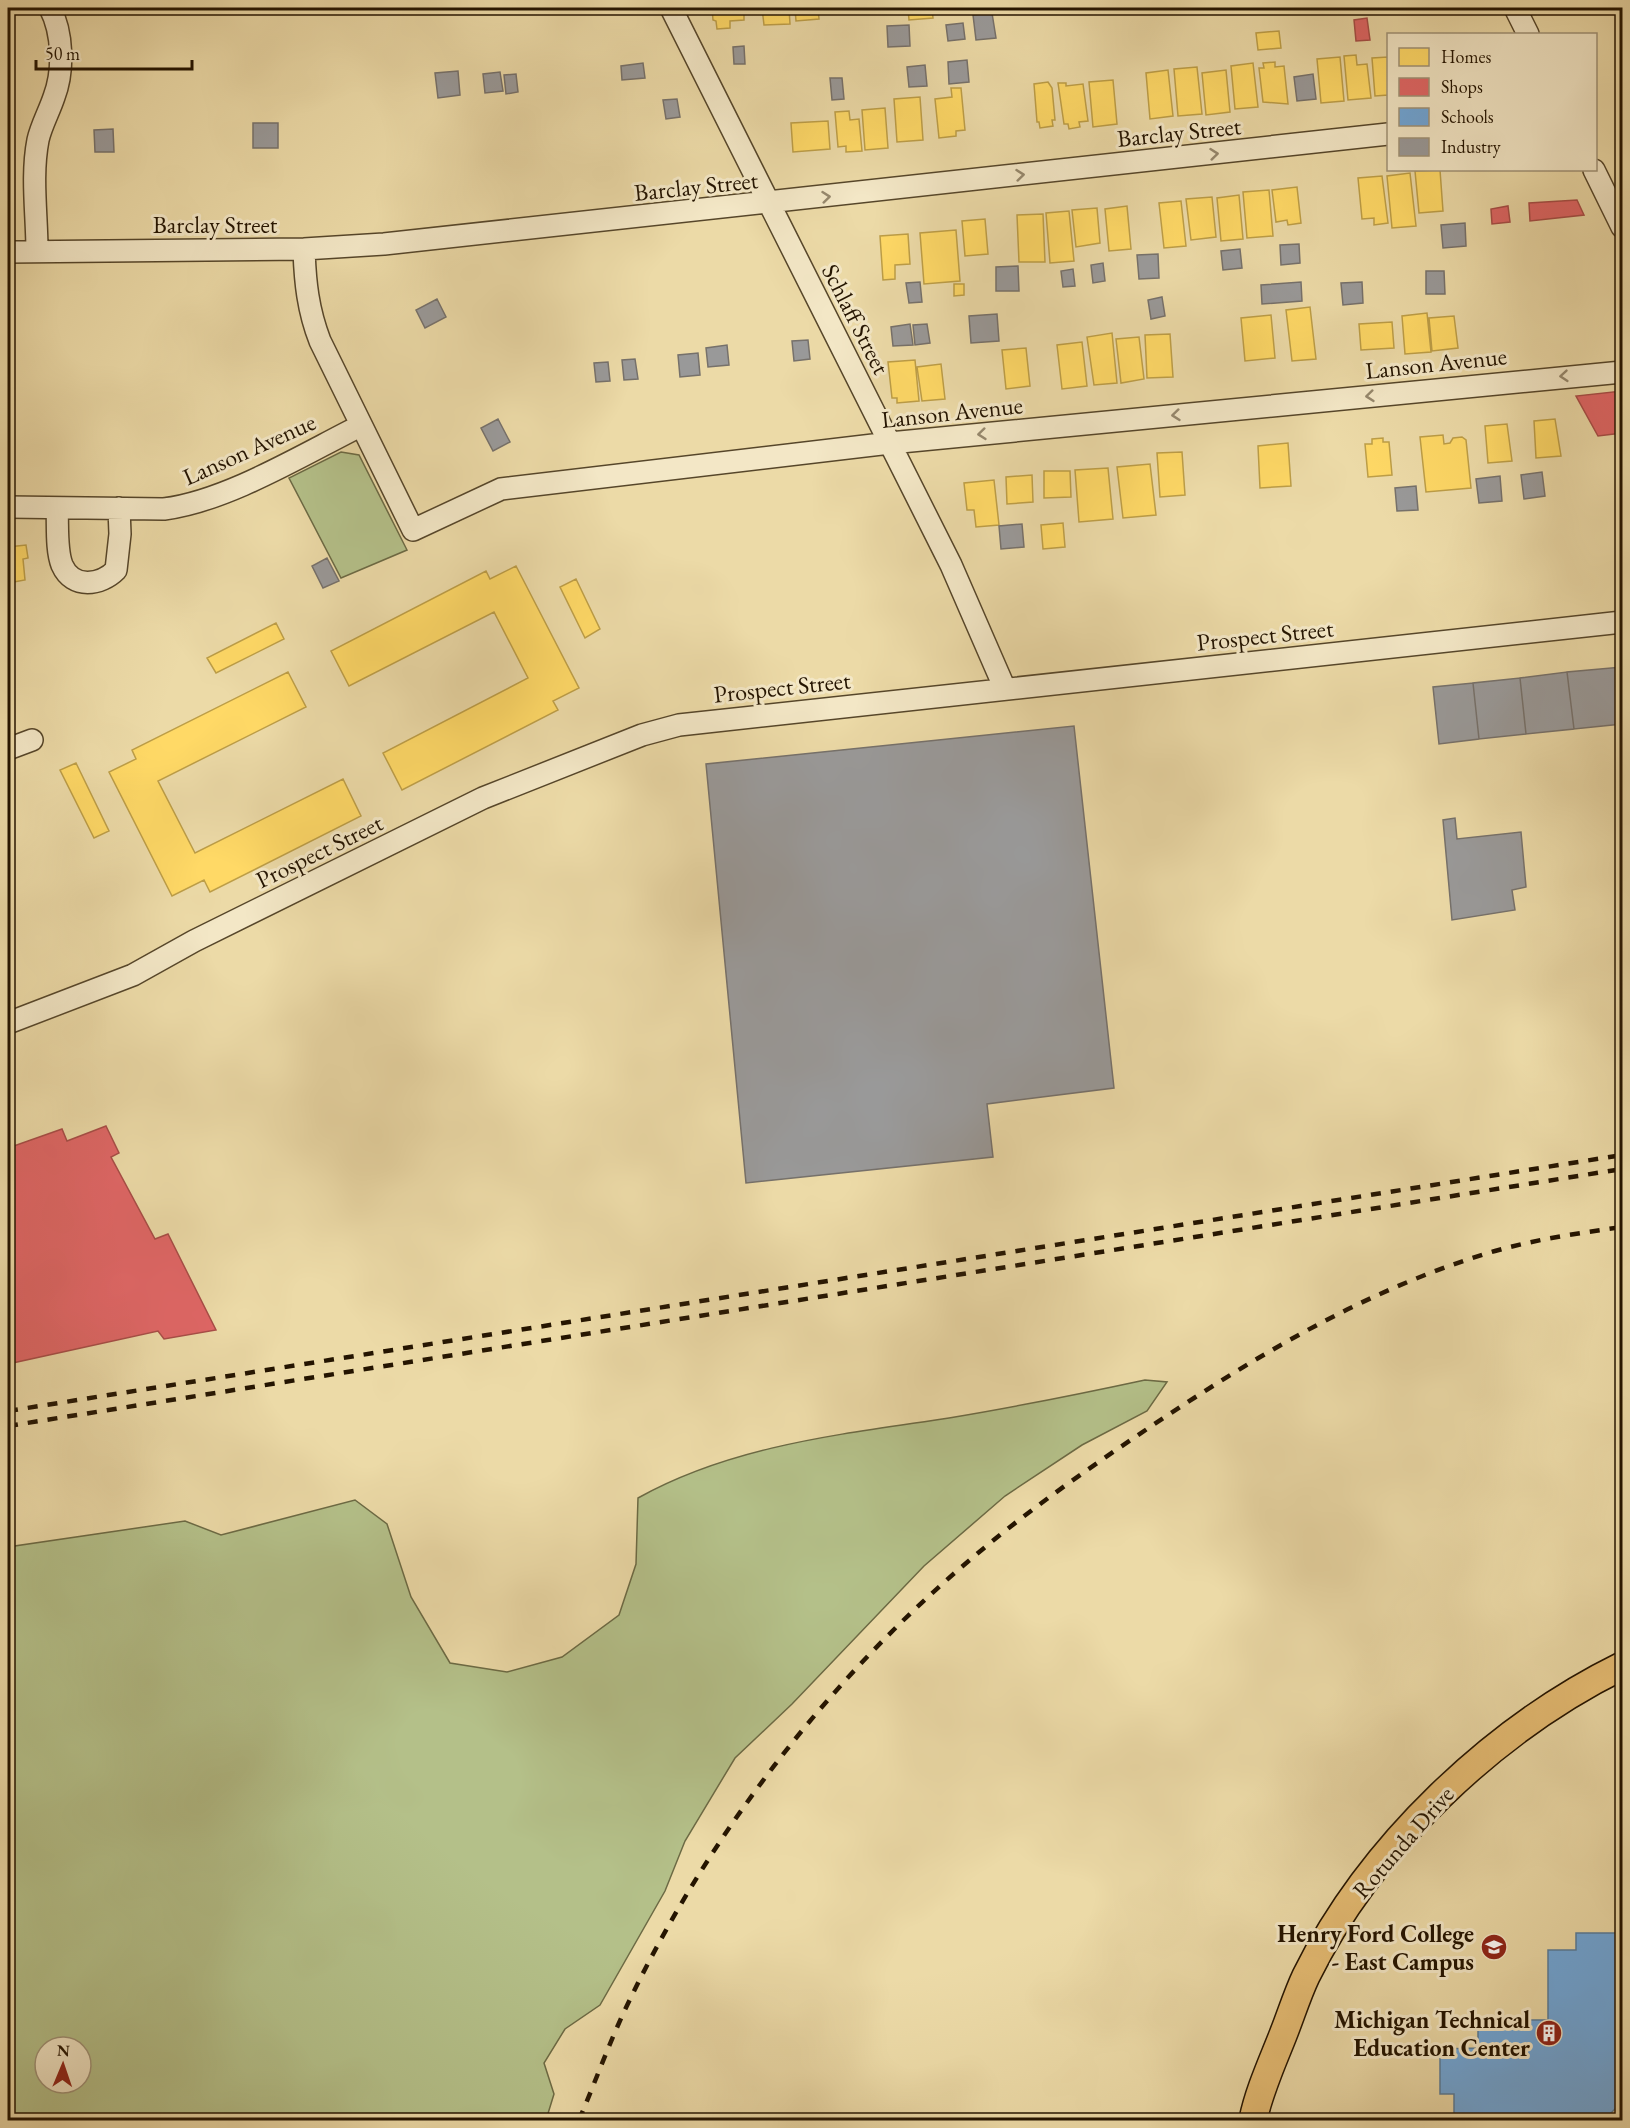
<svg xmlns="http://www.w3.org/2000/svg" width="1630" height="2128" font-family="'EB Garamond',serif">
	<style>
		.green { fill: #b4c089; stroke: #6c6a44; stroke-width: 1.5; fill-rule: evenodd }
		.homes { fill: #ffd966; stroke: #bd9e47; stroke-width: 1.5 }
		.shops { fill: #e06666; stroke: #a84d47; stroke-width: 1.5 }
		.schools { fill: #6fa8dc; stroke: #587c9a; stroke-width: 1.5 }
		.industry { fill: #999; stroke: #76716b; stroke-width: 1.5 }
		.lines { fill: none; stroke-linecap: round; stroke-linejoin: round }
		.minor-casing { stroke: #56462a; stroke-width: 24 }
		.major-casing { stroke: #241400; stroke-width: 30 }
		.minor { stroke: #f3e7c6; stroke-width: 21 }
		.major { stroke: #e6bd74; stroke-width: 27 }
		.rail { stroke: #241400; stroke-width: 4.5; stroke-dasharray: 10 10; stroke-linecap: butt }
		.oneway { stroke: #96886d }
		.labels { text-anchor: middle; dominant-baseline: central; stroke-width: 6; stroke-linejoin: round; paint-order: stroke }
		.street-label { font-size: 24px; fill: #241400; stroke: #f3e7c6 }
		.poi-label { font-size: 24px; font-weight: bold; fill: #241400; stroke: #f3e7c6; text-anchor: end }
	</style>
	<rect width="100%" height="100%" fill="#ecdaa7"/>
	<filter id="stains"><feTurbulence type="fractalNoise" baseFrequency=".00333" numOctaves="4"/><feColorMatrix values="0 0 0 0 .2 0 0 0 0 .09 0 0 0 0 .02 0 0 0 .5 -.17"/></filter>
	<radialGradient id="worn" r=".72"><stop offset=".6" stop-color="#630" stop-opacity="0"/><stop offset="1" stop-color="#630" stop-opacity=".3"/></radialGradient>
	<path class="green" d="M341,452L359,455L407,550L341,578L289,478Z
		M1145,1380L1167,1382L1147,1411L1082,1445L1005,1496L924,1566L792,1704L735,1758L685,1841L665,1891L600,2005L565,2029L544,2063L554,2094L546,2120H8V1547L185,1521L221,1535L355,1500L387,1524L411,1597L450,1663L507,1672L562,1657L619,1615L636,1564L638,1498C733,1445 843,1434 949,1418C1015,1407 1080,1394 1145,1380ZM45,2047H81V2083H45Z"/>
	<path class="homes" d="M712,8H755L744,9V20L730,21V28L717,29L716,21L713,20Z
		M762,8H789L790,24L764,25Z
		M795,8H818L819,19L796,21Z
		M908,8H932L933,18L909,20Z
		M1279,31L1281,48L1258,50L1256,33Z
		M1356,55L1357,65L1367,64L1371,98L1348,100L1344,56Z
		M1340,57L1344,101L1321,103L1317,59Z
		M1388,57V95L1375,96L1372,58Z
		M1275,62V67L1284,66L1288,104L1263,102L1259,68H1264L1263,63Z
		M1253,63L1258,107L1235,109L1231,66Z
		M1197,67L1202,114L1178,116L1174,69Z
		M1168,70L1173,116L1150,119L1146,73Z
		M1226,70L1230,112L1206,115L1202,73Z
		M1113,80L1117,124L1093,127L1089,82Z
		M1048,82L1052,88L1055,120H1052L1053,126L1040,128L1039,122H1037L1034,84Z
		M1058,83H1066V86L1083,84L1088,121L1079,122L1080,127L1069,129L1068,124H1064Z
		M951,88H961L965,130L956,131V136L939,138L935,99L952,97Z
		M920,97L923,140L897,142L894,99Z
		M885,108L888,148L865,150L862,110Z
		M849,111L850,120L859,119L862,151L846,152V146L838,147L835,112Z
		M828,121L830,149L793,152L791,123Z
		M1440,170L1443,211L1419,213L1415,171Z
		M1410,173L1416,226L1392,228L1387,176Z
		M1382,176L1388,223L1374,225V218L1362,219L1358,178Z
		M1297,187L1301,223L1288,225L1287,220L1276,222L1272,190Z
		M1269,190L1273,236L1247,238L1243,192Z
		M1239,195L1243,239L1221,241L1217,198Z
		M1212,197L1216,237L1191,240L1186,199Z
		M1181,201L1186,246L1164,248L1159,203Z
		M1127,206L1131,249L1109,251L1105,209Z
		M1097,208L1100,243L1076,247L1072,210Z
		M1069,211L1074,261L1050,263L1046,213Z
		M1043,214L1045,262H1019L1017,215Z
		M985,219L988,254L965,256L962,221Z
		M956,230L960,281L924,284L920,233Z
		M908,234L910,264L895,265V279L883,280L880,236Z
		M954,284H964V295L954,296Z
		M1310,307L1316,359L1292,361L1286,310Z
		M1427,313L1431,352L1405,354L1402,316Z
		M1271,315L1275,358L1245,361L1241,318Z
		M1454,316L1458,348L1432,351L1429,318Z
		M1392,322L1394,348L1361,350L1359,324Z
		M1112,333L1117,383L1094,385L1087,337Z
		M1170,334L1173,377L1147,378L1145,335Z
		M1139,337L1144,379L1121,383L1116,339Z
		M1082,342L1087,386L1062,389L1057,345Z
		M1026,348L1030,386L1006,389L1002,350Z
		M915,360L919,401L897,403V398H892L888,362Z
		M941,364L945,399L922,401L917,367Z
		M1555,419L1561,456L1536,458L1534,421Z
		M1507,424L1512,461L1488,463L1485,426Z
		M1443,435L1444,444L1450,443L1453,438L1462,437L1466,440L1471,488L1426,492L1420,437Z
		M1383,438V442H1389L1392,475L1368,477L1365,444H1372V439Z
		M1288,443L1291,486L1260,488L1258,446Z
		M1182,452L1185,495L1160,497L1157,453Z
		M1150,464L1156,515L1123,518L1117,467Z
		M1108,468L1113,519L1079,522L1075,470Z
		M1044,471H1070L1071,497L1044,498Z
		M1032,475L1033,502L1007,504L1006,477Z
		M994,480L999,525L976,527L974,510H967L964,483Z
		M1063,523L1065,547L1043,549L1041,525Z
		M26,545L28,558L23,559L25,580L8,583V547Z
		M516,566L579,688L553,701L558,710L402,790L383,753L528,678L494,612L349,686L331,651L486,571L490,579Z
		M576,579L600,629L585,638L560,587Z
		M276,623L284,639L216,673L207,658Z
		M288,672L306,707L158,781L195,853L343,779L361,816L210,892L204,880L172,896L109,772L136,759L132,750Z
		M76,763L109,831L94,838L60,770Z"/>
	<path class="shops" d="M1367,18L1370,40L1356,41L1354,20Z
		M1577,200L1584,215L1530,221L1529,203Z
		M1508,206L1510,222L1492,224L1491,209Z
		M1622,391V433L1598,436L1576,396Z
		M106,1126L119,1153L111,1157L155,1239L168,1234L216,1330L164,1339L158,1331L8,1364V1148L62,1129L67,1141Z"/>
	<path class="schools" d="M1576,1933H1622L1620,2046H1622V2102L1604,2120H1454V2094H1440V2049L1478,2048V2020H1548V1950H1576Z"/>
	<path class="industry" d="M1243,8H1263V12L1243,14Z
		M992,13L996,38L976,40L973,15Z
		M963,23L965,39L948,41L946,25Z
		M909,25L910,46L888,47L887,26Z
		M744,46L745,64H734L733,47Z
		M967,60L969,82L949,84L948,62Z
		M643,63L645,78L622,80L621,66Z
		M925,65L927,86L909,87L907,67Z
		M458,71L460,95L438,98L435,73Z
		M500,72L503,91L485,93L483,74Z
		M516,74L518,92L506,94L504,75Z
		M1313,74L1316,99L1297,101L1294,77Z
		M830,78H842L844,99L832,100Z
		M677,99L680,117L666,119L663,100Z
		M253,123H278V148H253Z
		M113,129L114,152H95L94,130Z
		M1465,223L1466,246L1443,248L1441,225Z
		M1299,244L1300,263L1281,265L1280,245Z
		M1240,249L1242,268L1223,270L1221,251Z
		M1158,254L1159,278L1139,279L1137,255Z
		M1103,263L1105,281L1093,283L1091,265Z
		M1018,266L1019,291H996V267Z
		M1073,269L1075,286L1063,287L1061,271Z
		M1426,271H1444L1445,294H1426Z
		M920,282L922,302L909,303L906,283Z
		M1301,282L1302,301L1262,304L1261,285Z
		M1362,282L1363,303L1343,305L1341,283Z
		M1162,297L1165,316L1151,319L1148,300Z
		M437,299L446,317L425,328L416,310Z
		M997,314L999,341L971,343L969,316Z
		M910,324L913,345L893,346L891,327Z
		M927,324L930,343L915,345L913,325Z
		M808,340L810,359L794,361L792,341Z
		M727,345L729,365L708,367L706,348Z
		M698,353L700,375L680,377L678,355Z
		M635,359L638,379L624,380L622,360Z
		M608,362L610,381L596,382L594,363Z
		M498,419L510,442L493,451L481,428Z
		M1542,472L1545,496L1524,499L1521,475Z
		M1500,476L1502,501L1479,503L1476,479Z
		M1416,486L1418,510L1397,511L1395,488Z
		M1022,524L1024,547L1001,549L999,526Z
		M327,558L339,581L323,588L312,566Z
		M1622,667V724L1574,729L1567,672Z
		M1567,672L1574,729L1526,734L1520,678Z
		M1520,678L1526,734L1479,739L1473,683Z
		M1473,683L1479,739L1439,744L1433,687Z
		M1074,726L1114,1088L987,1104L993,1157L746,1183L706,764Z
		M1455,818L1457,839L1521,832L1526,887L1512,890L1515,910L1452,920L1443,820Z"/>
	<g class="lines">
		<defs>
			<path id="minor" d="M671,8L951,565L1005,689
				M1515,8L1528,34
				M1594,170L1622,227
				M304,249C305,282 308,310 320,341L413,530L501,489L890,443L1622,372
				M37,251C37,215 31,176 38,140C41,126 49,112 54,97C64,71 63,33 50,8
				M8,252L304,249L384,244L1388,134
				M8,507L164,509C227,501 302,455 360,426
				M57,509C58,525 56,550 62,565C73,590 101,585 116,570L120,534L119,508
				M8,749L32,740
				M8,1023L133,975L194,941L483,798L642,735L679,725L1622,622"/>
			<path id="major" d="M1253,2120C1259,2091 1272,2063 1283,2035C1291,2015 1297,1995 1306,1976C1370,1846 1494,1729 1622,1666"/>
		</defs>
		<use href="#minor" class="minor-casing"/>
		<use href="#major" class="major-casing"/>
		<use href="#minor" class="minor"/>
		<use href="#major" class="major"/>
		<path class="rail" d="M8,1411L1622,1155
			M8,1426L1622,1169
			M579,2120C594,2085 607,2049 623,2014C704,1841 825,1682 971,1559C1027,1511 1089,1468 1150,1427C1259,1354 1369,1288 1495,1251C1537,1239 1580,1233 1622,1227"/>
	</g>
	<defs><path id="oneway-chevron" d="M-2-3.5L2.5 0L-2 3.5" fill="none" stroke-width="1.6" stroke-linecap="round" stroke-linejoin="round" transform="scale(1.5)"/></defs>
	<g class="oneway">
		<use href="#oneway-chevron" transform="translate(1214 154) rotate(-6)"/>
		<use href="#oneway-chevron" transform="translate(1020 175) rotate(-6)"/>
		<use href="#oneway-chevron" transform="translate(826 197) rotate(-6)"/>
		<use href="#oneway-chevron" transform="translate(1564 376) rotate(175)"/>
		<use href="#oneway-chevron" transform="translate(1370 396) rotate(174)"/>
		<use href="#oneway-chevron" transform="translate(1176 415) rotate(174)"/>
		<use href="#oneway-chevron" transform="translate(982 434) rotate(174)"/>
	</g>
	<defs>
		<symbol id="university-disc" viewBox="-11 -11 22 22"><circle r="9.5" fill="#8f2418" stroke="#f3e7c6"/><path d="M0-5L7-2L0 1L-7-2ZM-4 1L0 2.5L4 1V4Q0 6-4 4Z" fill="#fff"/></symbol>
		<symbol id="building-disc" viewBox="-11 -11 22 22"><circle r="9.5" fill="#8f2418" stroke="#f3e7c6"/><path d="M-4-6H4V6H1V3H-1V6H-4ZM-2.5-4.3h1.7v1.8h-1.7ZM.8-4.3h1.7v1.8H.8ZM-2.5-1h1.7V.8h-1.7ZM.8-1h1.7V.8H.8Z" fill="#fff"/></symbol>
	</defs>
	<g fill-rule="evenodd">
		<use href="#university-disc" x="1479" y="1932" width="30" height="30"/>
		<use href="#building-disc" x="1534" y="2018" width="30" height="30"/>
	</g>
	<g class="labels">
		<g class="street-label">
			<text transform="translate(1179 132) rotate(-6)">Barclay Street</text>
			<text transform="translate(696 186) rotate(-6)">Barclay Street</text>
			<text x="215" y="224">Barclay Street</text>
			<text transform="translate(856 319) rotate(63)">Schlaff Street</text>
			<text transform="translate(1436 363) rotate(-6)">Lanson Avenue</text>
			<text transform="translate(952 412) rotate(-6)">Lanson Avenue</text>
			<text transform="translate(249 449) rotate(-24)">Lanson Avenue</text>
			<text transform="translate(1265 635) rotate(-6)">Prospect Street</text>
			<text transform="translate(782 687) rotate(-6)">Prospect Street</text>
			<text transform="translate(319 851) rotate(-26)">Prospect Street</text>
			<text transform="translate(1403 1842) rotate(-49)">Rotunda Drive</text>
		</g>
		<g class="poi-label">
			<text x="1474" y="1933">Henry Ford College<tspan x="1474" dy="28">- East Campus</tspan></text>
			<text x="1530" y="2019">Michigan Technical<tspan x="1530" dy="28">Education Center</tspan></text>
		</g>
	</g>
	<rect width="1630" height="2128" fill="none" stroke="#ecdaa7" stroke-width="30"/>
	<rect x="9" y="9" width="1612" height="2110" fill="none" stroke="#241400" stroke-width="3"/>
	<rect x="15" y="15" width="1600" height="2098" fill="none" stroke="#241400" stroke-width="1.5"/>
	<rect x="1387" y="33" width="210" height="138" fill="#f3e7c6" stroke="#a09377" stroke-width="1.5"/>
	<rect x="1399" y="48" width="30" height="18" fill="#ffd966" stroke="#a09377" stroke-width="1.5"/>
	<text x="1441" y="63" font-size="18" fill="#241400">Homes</text>
	<rect x="1399" y="78" width="30" height="18" fill="#e06666" stroke="#a09377" stroke-width="1.5"/>
	<text x="1441" y="93" font-size="18" fill="#241400">Shops</text>
	<rect x="1399" y="108" width="30" height="18" fill="#6fa8dc" stroke="#a09377" stroke-width="1.5"/>
	<text x="1441" y="123" font-size="18" fill="#241400">Schools</text>
	<rect x="1399" y="138" width="30" height="18" fill="#999999" stroke="#a09377" stroke-width="1.5"/>
	<text x="1441" y="153" font-size="18" fill="#241400">Industry</text>
	<g transform="translate(63 2065) rotate(2)"><circle r="28" fill="#f3e7c6" stroke="#a09377" stroke-width="1.5"/>
	<path d="M0-4.5L10 22L0 15L-10 22Z" fill="#8f2418"/>
	<text y="-9" font-size="16" font-weight="bold" text-anchor="middle" fill="#241400">N</text>
	</g>
	<path d="M36 60v9h156v-9" fill="none" stroke="#241400" stroke-width="3"/>
	<text x="45" y="60" font-size="18" fill="#241400" stroke="#f3e7c6" stroke-width="4.5" paint-order="stroke">50 m</text>
	<rect width="100%" height="100%" filter="url(#stains)"/>
	<rect width="100%" height="100%" fill="url(#worn)"/>
</svg>
